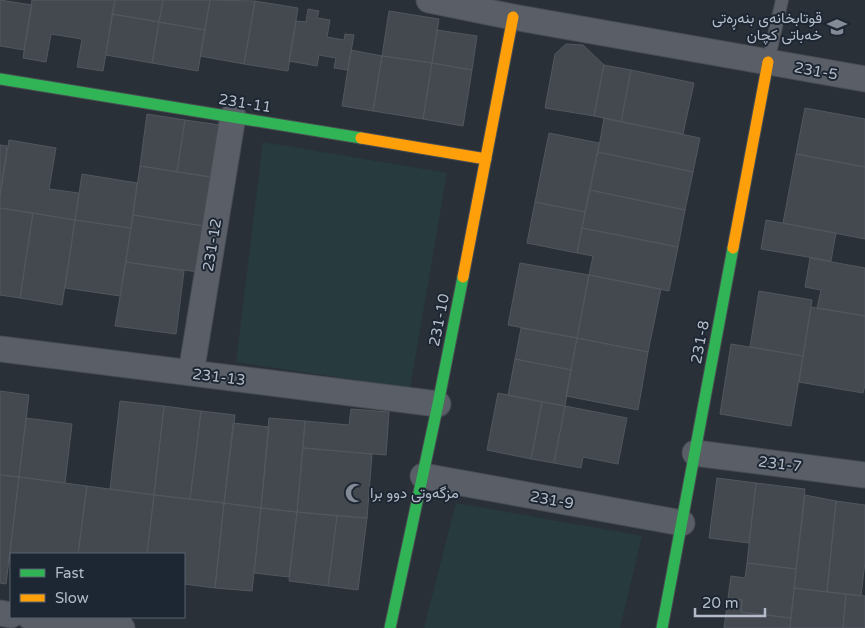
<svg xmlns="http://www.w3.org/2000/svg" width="865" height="628" font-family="'Varela Round',Vazirmatn,sans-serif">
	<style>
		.green { fill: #273a3e }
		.building { fill: #444950; stroke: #52575f }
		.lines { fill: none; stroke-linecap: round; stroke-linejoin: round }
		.lane-casing { stroke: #484c53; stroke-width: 14 }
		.street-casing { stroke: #484c53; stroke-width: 27 }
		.fast-casing { stroke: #484c53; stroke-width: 13 }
		.slow-casing { stroke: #484c53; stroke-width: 13 }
		.lane { stroke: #5a5e66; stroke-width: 12 }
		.street { stroke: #5a5e66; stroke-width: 25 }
		.fast { stroke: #30b455; stroke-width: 11 }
		.slow { stroke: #ff9f0a; stroke-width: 11 }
		.labels { text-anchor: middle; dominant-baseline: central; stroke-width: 4; stroke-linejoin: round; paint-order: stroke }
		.poi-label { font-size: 15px; fill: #b4bcc9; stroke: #1d2633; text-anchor: end }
		.street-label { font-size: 15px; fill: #b4bcc9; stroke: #1d2633 }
	</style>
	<rect width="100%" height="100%" fill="#2a3038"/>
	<path class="green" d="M263,142L447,173L410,388L236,362Z
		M456,503L642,536L620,628H424Z"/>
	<path class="building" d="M0,0L32,5L24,50L0,46Z
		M32,0H115L103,71L77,67L82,39L51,34L46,62L23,58Z
		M115,0H163L159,22L112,14Z
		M163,0H210L205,30L159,22Z
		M210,0L255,1L244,64L200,56Z
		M255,1L298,8L288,71L244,64Z
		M308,9L319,11L317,18L330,20L327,37L344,40L345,34L354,35L348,70L334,68L336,58L319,55L317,66L289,61L296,21L306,22Z
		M389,11L439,19L432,63L382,56Z
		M112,14L159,22L152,63L106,55Z
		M159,22L205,30L198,71L152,63Z
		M437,30L477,36L472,70L432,63Z
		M566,44L583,45L604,65L594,116L545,108L555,54Z
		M351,50L382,56L373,111L342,106Z
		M382,56L432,63L423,119L373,111Z
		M432,63L472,70L463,126L423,119Z
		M604,65L631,70L621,122L594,116Z
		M631,70L694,83L683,134L621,122Z
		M805,108L865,119V167L796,154Z
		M147,114L185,120L177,172L140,166Z
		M604,118L700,138L693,172L598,152Z
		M185,120L220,125L211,177L177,172Z
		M549,133L599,143L585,212L535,202Z
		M9,140L56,148L49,189L79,193L75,220L0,208V196Z
		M0,145L7,146L0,196Z
		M598,152L693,172L685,210L590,190Z
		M796,154L865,167V239L783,223Z
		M140,166L211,177L204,226L133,215Z
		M82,174L137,183L131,228L75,220Z
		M590,190L685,210L678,247L582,228Z
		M535,202L585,212L577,253L527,243Z
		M0,208L33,213L20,298L0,295Z
		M33,213L75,220L62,305L20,298Z
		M133,215L204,226L198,272L126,262Z
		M75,220L131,228L120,296L65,288Z
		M766,220L836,233L831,261L761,249Z
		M582,228L678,247L669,291L589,275L593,256L577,253Z
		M810,258L865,268V316L817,308L821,290L805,287Z
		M126,262L184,271L176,334L115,326Z
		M520,263L589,275L577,338L508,325Z
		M589,275L661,289L648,352L577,338Z
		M759,291L812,300L803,356L750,347Z
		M811,307L865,316V385L863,393L799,382Z
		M521,328L577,338L571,370L515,359Z
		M577,338L648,352L638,410L566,396Z
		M731,344L803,356L791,426L720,414Z
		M515,359L571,370L565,406L508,395Z
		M0,391L29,395L19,477L0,475Z
		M498,393L542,402L531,459L487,450Z
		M120,401L164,406L154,495L110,489Z
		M542,402L565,406L554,463L531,459Z
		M164,406L201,411L190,499L154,495Z
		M565,406L627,418L618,464L583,457L581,468L554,463Z
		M351,409L389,412L386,455L303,448L305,421L349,425Z
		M201,411L235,415L224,503L190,499Z
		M26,418L72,424L65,483L19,477Z
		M269,418L305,421L297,512L261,508Z
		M233,423L269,427L261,508L224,503Z
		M303,448L372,454L367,518L297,512Z
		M0,475L19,477L6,584L0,583Z
		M19,477L87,486L78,554H11V561H9Z
		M717,478L756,483L749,543L709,538Z
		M756,483L805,489L796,569L747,563Z
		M87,486L154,495L147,554H78Z
		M154,495L224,503L215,588L184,584V554H147Z
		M805,495L836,501L827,592L794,588Z
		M836,501L865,505V562L861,596L827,592Z
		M224,503L261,508L252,591L215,588Z
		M261,508L297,512L289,577L254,573Z
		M297,512L337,516L328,586L289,581Z
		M337,516L367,518L358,590L328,586Z
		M747,563L796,569L791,618L741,612L742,600L728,598L731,576L745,578Z
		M794,588L846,594L843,628H790Z
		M846,594L865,596V628H843Z
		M728,598L742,600L741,612L791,618L790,628H724Z"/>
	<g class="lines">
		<defs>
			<path id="lane" d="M768,62L782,0"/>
			<path id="street" d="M429,0L513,17L865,79
				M0,349L438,404
				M191,373L233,116
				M695,453L865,475
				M423,476L682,523
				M0,613L11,615
				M30,617L122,628"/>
			<path id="fast" d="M0,79L361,138
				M390,628L438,404L463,277
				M662,628L733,248"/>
			<path id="slow" d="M361,138L486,159
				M733,248L768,62
				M463,277L513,17"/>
		</defs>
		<use href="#lane" class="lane-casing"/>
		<use href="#street" class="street-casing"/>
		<use href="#fast" class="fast-casing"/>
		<use href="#slow" class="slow-casing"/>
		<use href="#lane" class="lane"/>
		<use href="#street" class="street"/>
		<use href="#fast" class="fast"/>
		<use href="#slow" class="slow"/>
	</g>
	<defs>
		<symbol id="school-bare" viewBox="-9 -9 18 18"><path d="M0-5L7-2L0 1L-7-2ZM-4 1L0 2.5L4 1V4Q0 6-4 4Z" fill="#848b96" stroke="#1d2633" stroke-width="2.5" paint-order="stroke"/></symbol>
		<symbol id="mosque-bare" viewBox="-9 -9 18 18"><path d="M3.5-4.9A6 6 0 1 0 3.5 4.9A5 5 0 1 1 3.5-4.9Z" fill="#848b96" stroke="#1d2633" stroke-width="2.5" paint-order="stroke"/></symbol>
	</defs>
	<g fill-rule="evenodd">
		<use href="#school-bare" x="823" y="13" width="28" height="28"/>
		<use href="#mosque-bare" x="341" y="479" width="28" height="28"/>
	</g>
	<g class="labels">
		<g class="poi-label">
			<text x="822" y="18">قوتابخانەی بنەڕەتی<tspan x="822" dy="17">خەباتی کچان</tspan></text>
			<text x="370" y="493" text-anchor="start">مزگەوتی دوو برا</text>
		</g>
		<g class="street-label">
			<text transform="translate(816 71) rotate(10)">231-5</text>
			<text transform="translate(245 103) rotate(9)">231-11</text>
			<text transform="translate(212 245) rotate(-81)">231-12</text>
			<text transform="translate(439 320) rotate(-79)">231-10</text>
			<text transform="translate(700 342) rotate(-79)">231-8</text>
			<text transform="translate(219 377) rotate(7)">231-13</text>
			<text transform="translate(780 464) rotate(7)">231-7</text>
			<text transform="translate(552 500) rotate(10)">231-9</text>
		</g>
	</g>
	<rect x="10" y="553" width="175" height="65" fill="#1d2633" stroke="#59626f"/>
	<rect x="20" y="569" width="25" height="8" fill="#30b455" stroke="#59626f"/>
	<text x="55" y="578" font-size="15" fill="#b4bcc9">Fast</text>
	<rect x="20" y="594" width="25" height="8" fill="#ff9f0a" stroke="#59626f"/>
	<text x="55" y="603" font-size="15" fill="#b4bcc9">Slow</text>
	<path d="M695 608v8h70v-8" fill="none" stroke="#b4bcc9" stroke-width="2.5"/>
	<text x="702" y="608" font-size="15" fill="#b4bcc9" stroke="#1d2633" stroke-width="4" paint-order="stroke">20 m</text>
</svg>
